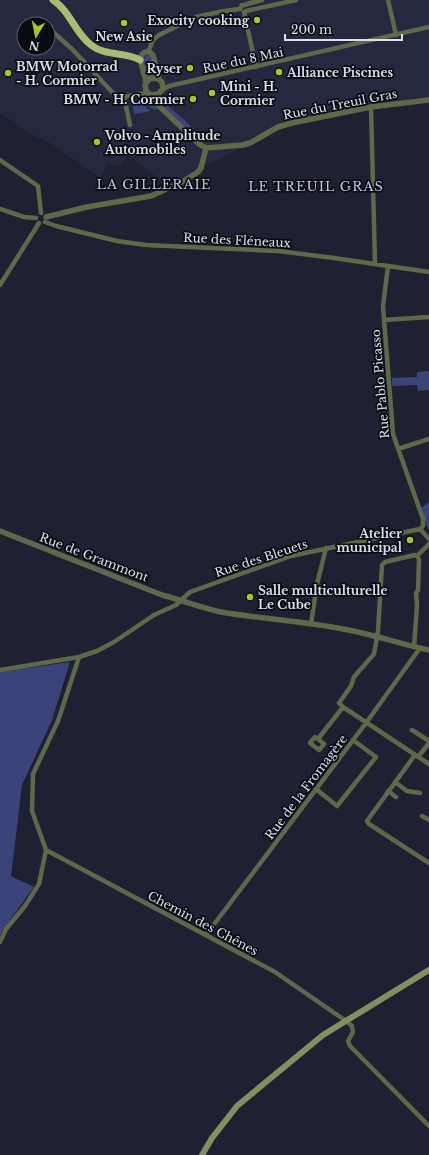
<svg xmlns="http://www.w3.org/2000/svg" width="429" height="1155" font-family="'Libre Baskerville',serif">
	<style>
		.built { fill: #25293f; fill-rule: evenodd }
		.green { fill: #3b437b }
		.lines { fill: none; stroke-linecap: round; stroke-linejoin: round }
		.minor { stroke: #5f6849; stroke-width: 4.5 }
		.tertiary { stroke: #5f6849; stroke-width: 5.5 }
		.secondary { stroke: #81905e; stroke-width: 6 }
		.trunk { stroke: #a8bc75; stroke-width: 7 }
		.poi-dot { fill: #a6c821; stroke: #090b12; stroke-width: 1.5 }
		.labels { text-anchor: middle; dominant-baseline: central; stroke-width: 3.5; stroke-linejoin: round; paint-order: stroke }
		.poi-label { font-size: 12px; font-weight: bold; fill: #dde0eb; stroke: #090b12; text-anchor: start }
		.street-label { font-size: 12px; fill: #dde0eb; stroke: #090b12 }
		.neighbourhood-label { font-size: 13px; letter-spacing: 1px; fill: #c1c5db; stroke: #090b12 }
	</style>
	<rect width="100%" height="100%" fill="#1e2131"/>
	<path class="built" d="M0,0H429V100L292,123L201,168L170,188L127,154L121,166L108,164L100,177L41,137L37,139L0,113ZM24,24H48V48H24Z"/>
	<path class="green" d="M146,55L151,56L157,76H151L147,78L143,59Z
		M140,95C151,95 153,101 158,109L155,110C150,109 142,100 140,95Z
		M141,102L150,111L134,114L133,106Z
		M167,105L188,123L201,140L200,141L164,108Z
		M429,371V390L418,391L417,385L392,386V378L417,377V372Z
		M429,502V529H428L421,508Z
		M70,662L52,720L22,785L11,876L34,887L4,928L0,936V672Z"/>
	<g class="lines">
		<path class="minor" d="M388,0L396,35
			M240,9L242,5H245L247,4L262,0
			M246,11L296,0
			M244,12L256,67
			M53,32L72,49L113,93L124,97L138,94L148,93
			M148,52L153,40L159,35L196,17L224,11L240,9
			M162,90L169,86L429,27
			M124,97L130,125
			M371,107L375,263
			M0,160L38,186L41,213
			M0,209L24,217L36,218
			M45,222L56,226L117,241L146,245L278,251L334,258L429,272
			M388,266L383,306L393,434L423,519V526L420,529
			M0,285L39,223
			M384,320L429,317
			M398,449L429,439
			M420,529L429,539
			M417,556L429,544
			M311,624L317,584L326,548
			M0,670L79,657L97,651L114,642L154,615L176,605L190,592L291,556L420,529
			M343,707L339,703L351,686L354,677L374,654L378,631L382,565L385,562L415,555L418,557L419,560L418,590L416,593L417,605L414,647
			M412,730L429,741
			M318,739L324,744L319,750L310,743L315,737L318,739L343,707L429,764
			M415,755L367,821L369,824L429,863
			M418,757L429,743
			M395,782L407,791L420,793
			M316,789L337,806L376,757L353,740
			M388,791L396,797
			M422,816L429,820
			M46,850L275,972L346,1021L352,1026L353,1032L348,1041L350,1046L429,1126
			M206,935L366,723L420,648
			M0,942L6,929L25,906L39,884L46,850L32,811L33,774L58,721L79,657"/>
		<path class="tertiary" d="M146,83C146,75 135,56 145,52C148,51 151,53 153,55L159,79
			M151,95L158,94L163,89L162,82L157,78L149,79L145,85L146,91L153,97L158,105L199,144L206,148L243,145L250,143L278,127L292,123L371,107L429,100
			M46,217L87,207L151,196L182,182L198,172L201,168L206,148
			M0,531L162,595C182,600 201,608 221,612C261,619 303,621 343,629C372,634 400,644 429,650"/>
		<path class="secondary" d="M202,1155L212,1138L237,1106L323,1035L429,970"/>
		<path class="trunk" d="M53,0C70,11 75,33 91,45C106,57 125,51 140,60"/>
	</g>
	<g class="poi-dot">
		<circle cx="257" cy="20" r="4"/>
		<circle cx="124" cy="23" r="4"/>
		<circle cx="190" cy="68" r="4"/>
		<circle cx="279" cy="72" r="4"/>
		<circle cx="8" cy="73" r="4"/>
		<circle cx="212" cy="93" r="4"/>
		<circle cx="193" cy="99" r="4"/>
		<circle cx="97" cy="142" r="4"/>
		<circle cx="410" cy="540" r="4"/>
		<circle cx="250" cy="597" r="4"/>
	</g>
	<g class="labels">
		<g class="poi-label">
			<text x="249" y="20" text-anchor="end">Exocity cooking</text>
			<text x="124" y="36" text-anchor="middle">New Asie</text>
			<text x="16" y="66">BMW Motorrad<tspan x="16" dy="14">- H. Cormier</tspan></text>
			<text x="182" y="68" text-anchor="end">Ryser</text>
			<text x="287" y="72">Alliance Piscines</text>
			<text x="220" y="86">Mini - H.<tspan x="220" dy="14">Cormier</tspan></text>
			<text x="185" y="99" text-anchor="end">BMW - H. Cormier</text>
			<text x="105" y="135">Volvo - Amplitude<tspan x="105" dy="14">Automobiles</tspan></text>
			<text x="402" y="533" text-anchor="end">Atelier<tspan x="402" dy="14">municipal</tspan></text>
			<text x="258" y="590">Salle multiculturelle<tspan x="258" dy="14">Le Cube</tspan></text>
		</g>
		<g class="street-label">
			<text transform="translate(243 60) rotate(-12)">Rue du 8 Mai</text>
			<text transform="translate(340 104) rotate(-11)">Rue du Treuil Gras</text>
			<text transform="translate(237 240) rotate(3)">Rue des Fléneaux</text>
			<text transform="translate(380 384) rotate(-95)">Rue Pablo Picasso</text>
			<text transform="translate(94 557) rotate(21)">Rue de Grammont</text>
			<text transform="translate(261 558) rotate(-18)">Rue des Bleuets</text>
			<text transform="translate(306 787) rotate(-53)">Rue de la Fromagère</text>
			<text transform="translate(203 923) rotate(28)">Chemin des Chênes</text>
		</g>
		<g class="neighbourhood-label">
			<text x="154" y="184">LA GILLERAIE</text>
			<text x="316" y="186">LE TREUIL GRAS</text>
		</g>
	</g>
	<g transform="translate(36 36) rotate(190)"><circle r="19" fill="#090b12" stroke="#5e6069"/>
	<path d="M0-3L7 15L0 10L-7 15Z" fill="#a6c821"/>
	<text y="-6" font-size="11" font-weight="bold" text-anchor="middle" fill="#dde0eb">N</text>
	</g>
	<path d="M285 34v6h117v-6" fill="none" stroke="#dde0eb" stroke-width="2"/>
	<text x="291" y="34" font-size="12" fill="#dde0eb" stroke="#090b12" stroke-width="3" paint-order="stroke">200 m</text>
</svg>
